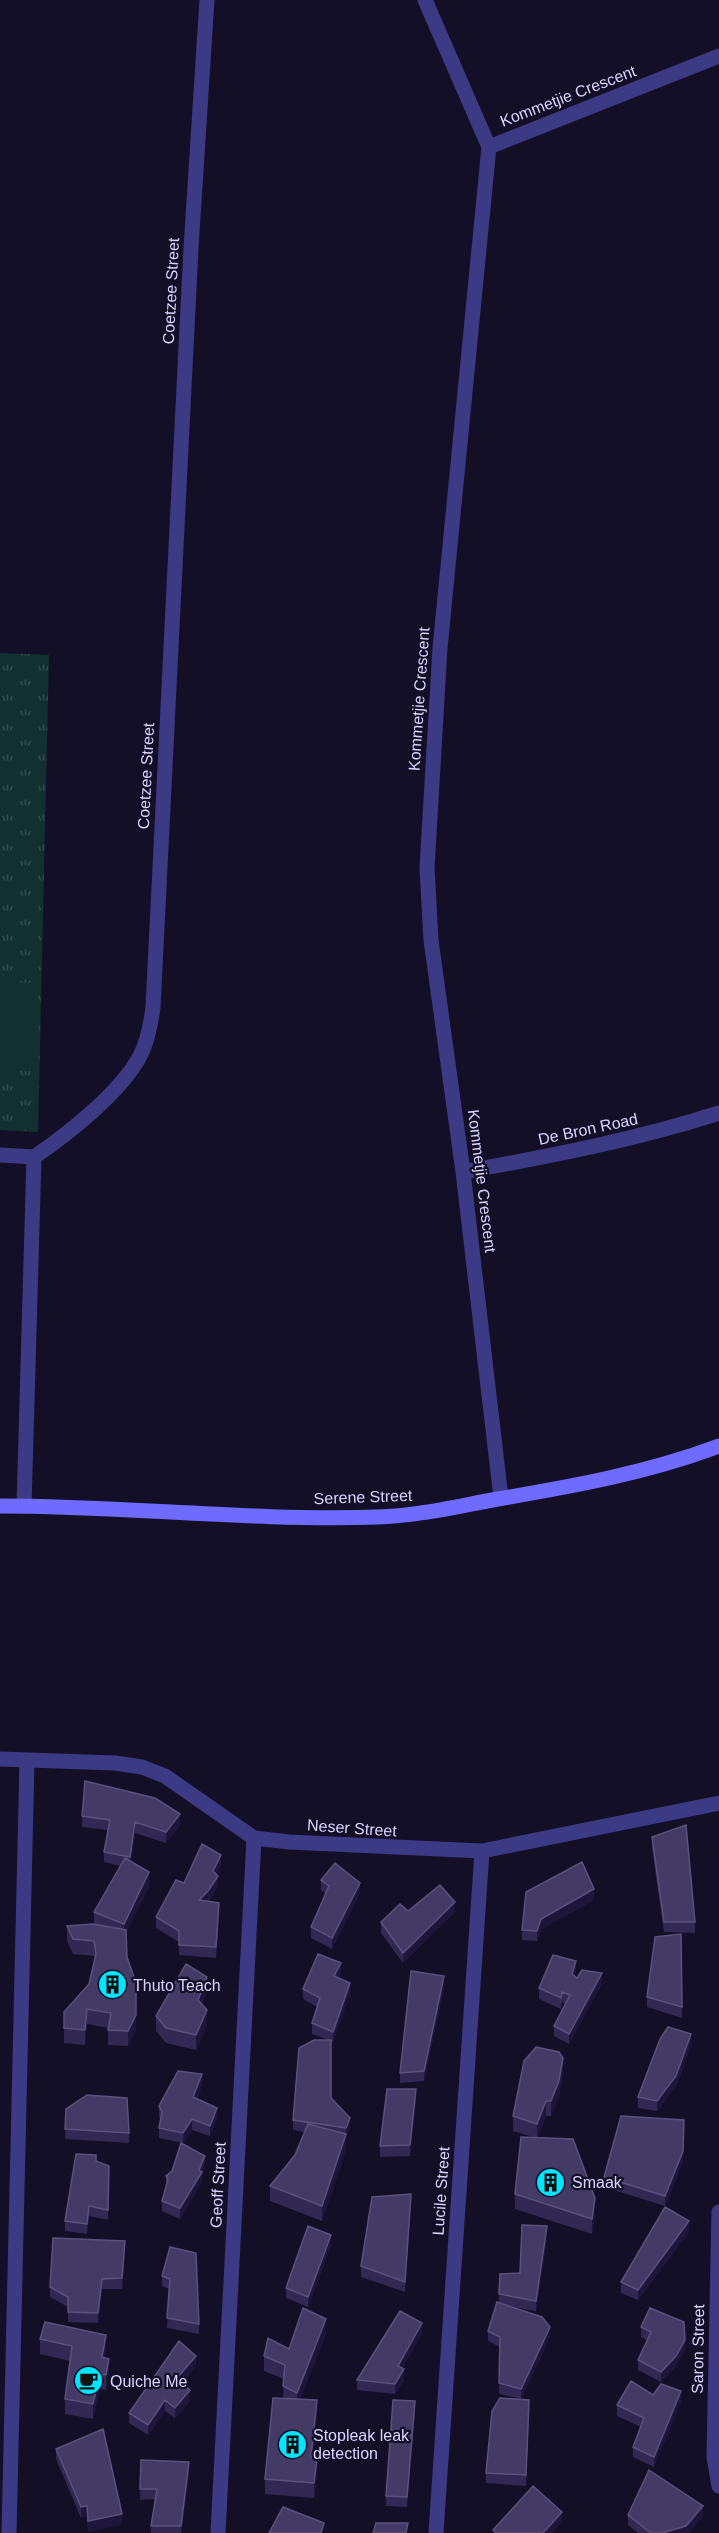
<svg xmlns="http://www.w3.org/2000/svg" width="719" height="2533" font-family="Arial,sans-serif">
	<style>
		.park { fill: url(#park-tufts) }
		.pitch { fill: #12302f }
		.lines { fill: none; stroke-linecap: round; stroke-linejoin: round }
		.street { stroke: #3d3a85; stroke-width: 15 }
		.secondary { stroke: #6f6bff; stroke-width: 15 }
		.wall { fill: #312854 }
		.shaded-wall { fill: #1d163a }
		.building { fill: #433a66; stroke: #5a527e; stroke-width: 1.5 }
		.labels { text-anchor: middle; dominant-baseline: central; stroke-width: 4.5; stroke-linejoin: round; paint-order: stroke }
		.street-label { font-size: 16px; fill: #d9d4ff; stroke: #130f26 }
		.poi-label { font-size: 16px; fill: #d9d4ff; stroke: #130f26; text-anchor: start }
	</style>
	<defs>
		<pattern id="park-tufts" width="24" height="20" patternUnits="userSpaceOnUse" patternTransform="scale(1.5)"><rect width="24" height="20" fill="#12302f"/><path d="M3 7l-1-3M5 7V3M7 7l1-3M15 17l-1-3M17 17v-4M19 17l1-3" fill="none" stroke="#344d4e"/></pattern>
	</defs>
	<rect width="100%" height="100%" fill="#130f26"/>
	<path class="park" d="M0,653L49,655L38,1132L0,1130Z"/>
	<path class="pitch" d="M0,982L34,983L31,1071L0,1070Z"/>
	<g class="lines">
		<path class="street" d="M425,0L489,147L440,648L427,868L431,940L463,1172L501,1498
			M489,147L719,56
			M0,1155L34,1157
			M34,1157C68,1134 121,1092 140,1056C148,1041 151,1023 153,1007L191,248L207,0
			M463,1172C550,1156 635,1140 719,1113
			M24,1506L34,1157
			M0,1759L115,1763L142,1767L165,1776L254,1838L289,1842L482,1851L719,1803
			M719,2212L714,2457L719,2486
			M9,2533L27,1760
			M218,2533L254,1838
			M436,2533L482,1851"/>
		<path class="secondary" d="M0,1506C126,1506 251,1521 377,1517C418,1516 458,1506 498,1499C574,1486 647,1473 719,1446"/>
	</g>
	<path class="wall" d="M82,1816L180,1825L166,1843L135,1833L131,1862L149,1887L126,1933L127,1957L136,2030L128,2046L108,2045V2028L87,2024L85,2045L64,2043V2012L89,1984L94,1960V1956L73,1954L67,1941V1926L94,1925V1912L120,1866L104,1862V1852L108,1830L82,1827Z
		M652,1837L695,1922V1933L664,1932L652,1848Z
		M221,1865L216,1874L218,1886L209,1901L219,1913L216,1958L179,1955V1942L156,1928V1917Z
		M321,1880L360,1893L332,1949L311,1938V1927L326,1894L321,1890Z
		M594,1900L541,1929L537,1941L522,1940V1930Z
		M408,1911L455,1912L403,1963L381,1933V1922Z
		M681,1934L682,2018L647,2007V1997Z
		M576,1971L575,1976L577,1978L602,1983L569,2044L554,2036V2026L565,2004L562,2002L561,2009L539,1999V1988Z
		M341,1974L339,1978L350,1993L333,2042L331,2041V2098L350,2128L346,2137V2149L322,2221L270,2201V2186L295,2155L304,2132L293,2130V2120L329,2040L312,2034V2023L317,2007L303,1999V1989Z
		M444,1987L424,2081L400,2083V2073Z
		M207,1992L202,2004L207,2025L196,2050L166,2043L156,2031V2016Z
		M691,2045L676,2086L657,2111L638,2108V2097Z
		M563,2073L559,2096L551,2116H546L538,2137L595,2213L592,2234L515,2209V2194L533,2137L513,2131V2116Z
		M202,2084L197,2099L217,2118L210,2136L192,2130L183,2143L159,2138V2128L160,2119L159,2116V2106Z
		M416,2099L410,2156L380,2157V2146Z
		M66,2109L129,2133V2143L65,2139Z
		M96,2161L109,2176L108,2220L89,2216L87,2234L65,2231V2221Z
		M683,2162L665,2206L604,2187V2177Z
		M205,2166L202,2174V2182L180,2219L162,2211V2201L166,2186V2176Z
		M411,2204L405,2292L361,2277V2266Z
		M689,2232L638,2300L621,2293V2282Z
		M547,2237L536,2311L507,2306L550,2337L521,2399L499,2394L500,2347L488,2341V2331L499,2303V2294L520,2273Z
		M331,2245L308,2307L286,2298V2288Z
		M125,2251L122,2289H102L98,2323L68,2322V2307L50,2297V2287Z
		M196,2253L199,2324V2334L167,2328L169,2289L162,2286V2276Z
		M641,2327L685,2350L676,2366L661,2382L638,2370V2360L647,2340L641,2337Z
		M326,2334L300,2399L317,2415L312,2458L317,2474L314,2498L265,2494V2479L283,2398L284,2379L264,2371V2356L289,2349Z
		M422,2334L402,2368L404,2380L395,2394L357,2390V2380Z
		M40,2339L106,2350L104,2358L109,2374L106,2390L100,2389L93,2419L65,2414V2399L70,2361L40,2354Z
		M196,2366L182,2383L190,2401L175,2418L165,2411L148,2435L129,2423V2413Z
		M653,2395L681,2401L654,2467L633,2457V2447L641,2427L617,2416V2405Z
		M529,2410L526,2486L486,2483V2473Z
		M415,2411L407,2507L386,2506V2496Z
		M56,2449L122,2524L88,2532L87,2516L81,2518L56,2459Z
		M141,2460L189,2473L181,2533H151V2526L155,2499L140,2500Z
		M628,2515L703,2516L689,2533H638L628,2525Z"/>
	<path class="shaded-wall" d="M180,1814V1825L166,1843V1832Z
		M135,1822V1833L130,1868V1857Z
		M221,1855V1865L213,1881V1871Z
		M149,1872V1887L124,1939V1924Z
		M218,1876V1886L208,1902L199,1900Z
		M360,1883V1893L332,1949V1938Z
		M594,1889V1900L541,1929L537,1941V1931L541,1919Z
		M455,1902V1912L403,1963V1953Z
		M576,1961V1971L572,1985V1974Z
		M341,1963V1974L334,1987V1976Z
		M602,1973V1983L569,2044V2034Z
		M444,1976V1987L424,2081V2071Z
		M207,1977V1992L198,2015V2000Z
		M350,1983V1993L333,2042V2032Z
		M87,2009V2024L85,2045V2030Z
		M207,2010V2025L196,2050V2035Z
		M136,2015V2030L128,2046V2031Z
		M691,2034V2045L676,2086L657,2111V2101Z
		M563,2058V2073L559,2096L551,2116V2101Z
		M202,2074V2084L193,2107V2097Z
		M416,2089V2099L410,2156V2145Z
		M546,2101V2116L537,2139V2124Z
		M217,2108V2118L210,2136V2126Z
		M350,2118V2128L346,2137V2149L322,2221V2206L346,2135V2128Z
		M192,2119V2130L183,2143V2133Z
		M684,2131L683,2162L665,2206V2196Z
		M205,2156V2166L202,2174V2182L180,2219V2208Z
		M411,2194V2204L405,2292V2282Z
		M595,2198V2213L592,2234V2219Z
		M89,2206V2216L87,2234V2224Z
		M689,2221V2232L638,2300V2290Z
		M547,2226V2237L536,2311V2301Z
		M331,2235V2245L308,2307V2297Z
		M125,2241V2251L122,2289V2278Z
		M102,2279V2289L98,2323V2313Z
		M326,2319V2334L297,2408V2393Z
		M422,2323V2334L398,2376V2366Z
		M550,2327V2337L521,2399V2389Z
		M106,2335V2350L102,2372V2357Z
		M685,2340V2350L676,2366L661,2382V2372Z
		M196,2356V2366L177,2389V2378Z
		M109,2359V2374L106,2390V2375Z
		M404,2369V2380L395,2394V2384Z
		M100,2374V2389L93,2419V2404Z
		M190,2390V2401L175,2418V2408Z
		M681,2391V2401L654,2467V2457Z
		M165,2400V2411L148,2435V2425Z
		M317,2400V2415L311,2472V2457Z
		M415,2401V2411L407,2507V2497Z
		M317,2459V2474L314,2498V2483Z
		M189,2462V2473L181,2533V2526Z
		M87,2506V2516L81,2518V2507Z
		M703,2506V2516L689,2533H662Z
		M562,2512V2522L552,2533H543Z
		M122,2514V2524L88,2532V2521Z"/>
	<path class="building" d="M85,1781L155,1798L180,1814L166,1832L135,1822L130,1857L104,1852L110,1820L82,1816Z
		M686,1825L695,1922H664L652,1837Z
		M202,1844L221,1855L213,1871L218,1876L208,1891L199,1900L219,1903L216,1947L179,1945V1931L156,1917L176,1880L184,1883Z
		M125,1858L149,1872L124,1924L94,1912Z
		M582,1862L594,1889L541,1919L537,1931L522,1930L526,1892Z
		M335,1863L360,1883L332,1938L311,1927L329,1886L321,1880Z
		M440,1885L455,1902L403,1953L381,1922L400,1904L408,1911Z
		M93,1924L126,1930L127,1957L136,1983V2015L128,2031L108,2030L111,2013L87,2009L85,2030L64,2028V2012L89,1984L96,1954L94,1941L73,1939L67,1926Z
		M681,1934L682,2007L647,1997L655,1937Z
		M318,1954L341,1963L334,1976L350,1983L333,2032L312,2023L320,1998L303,1989Z
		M553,1955L576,1961L572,1974L577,1978L582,1970L602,1973L569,2034L554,2026L570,1995L562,1992L561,1998L539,1988Z
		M186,1964L207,1977L198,2000L207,2010L196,2035L166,2028L156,2016Z
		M411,1971L444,1976L424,2071L400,2073Z
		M668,2027L691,2034L676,2076L657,2101L638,2097L660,2039Z
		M314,2040H331V2098L350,2118L346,2128L293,2120L299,2048Z
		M536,2047L559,2052L563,2058L559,2081L551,2101H546L537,2124L513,2116L524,2061Z
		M178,2071L202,2074L193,2097L217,2108L210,2126L192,2119L183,2133L159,2128L162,2112L159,2106Z
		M387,2089H416L410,2145L380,2146Z
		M87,2095L127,2098L129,2133L65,2129L66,2109Z
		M621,2116L684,2120L683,2151L665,2196L604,2177Z
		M308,2124L346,2134L322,2206L270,2186L295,2155Z
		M521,2137L573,2139L595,2198L592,2219L515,2194Z
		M181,2143L205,2156L199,2170L202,2172L180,2208L162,2201L168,2179L166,2176L172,2171Z
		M76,2154L96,2155V2161L109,2166L108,2210L89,2206L87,2224L65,2221Z
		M411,2194L405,2282L361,2266L372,2197Z
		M665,2207L689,2221L638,2290L621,2282Z
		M522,2225L547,2226L536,2301L499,2294L500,2274L520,2273Z
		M308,2226L331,2235L308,2297L286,2288Z
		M53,2238L125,2241L122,2278L102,2279L98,2313L68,2312V2297L50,2287Z
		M170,2247L196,2253L199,2324L167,2318L170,2279L162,2276Z
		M497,2302L542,2317L550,2327L521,2389L499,2383L500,2337L488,2331Z
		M303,2308L326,2319L297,2393L283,2386L285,2365L264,2356L268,2338L289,2349Z
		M650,2308L684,2322L685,2340L676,2356L661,2372L638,2360L651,2332L641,2327Z
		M400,2311L422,2323L398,2366L404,2369L395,2384L357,2380Z
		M45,2322L106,2335L102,2357L109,2359L106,2375L100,2374L93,2404L65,2399L72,2346L40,2339Z
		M179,2341L196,2356L177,2378L190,2390L175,2408L165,2400L148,2425L129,2413Z
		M631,2381L653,2395L661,2384L681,2391L654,2457L633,2447L644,2418L617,2405Z
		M273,2398L317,2400L311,2457L317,2459L314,2483L265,2479Z
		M500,2398L529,2400L526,2475L486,2473L492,2411Z
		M393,2400L415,2401L407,2497L386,2496Z
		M103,2429L122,2514L88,2521L87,2506L81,2507L56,2449Z
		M141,2460L189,2462L181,2526H151L157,2489H140Z
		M649,2470L703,2506L686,2526L662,2533H651L628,2515Z
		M533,2486L562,2512L543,2533H496L493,2530Z
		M283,2507L324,2523L321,2533H269Z
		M376,2523H408L406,2533H373Z"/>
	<defs>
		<symbol id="building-disc" viewBox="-11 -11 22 22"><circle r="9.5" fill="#00e5ff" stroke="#130f26"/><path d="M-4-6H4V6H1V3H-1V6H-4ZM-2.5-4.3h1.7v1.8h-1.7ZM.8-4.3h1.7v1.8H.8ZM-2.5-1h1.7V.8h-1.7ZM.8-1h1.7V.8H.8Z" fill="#111"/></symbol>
		<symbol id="cafe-disc" viewBox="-11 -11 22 22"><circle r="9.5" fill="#00e5ff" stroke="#130f26"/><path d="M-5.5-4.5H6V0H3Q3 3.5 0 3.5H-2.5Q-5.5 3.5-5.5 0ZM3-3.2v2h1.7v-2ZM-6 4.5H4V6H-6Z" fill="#111"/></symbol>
	</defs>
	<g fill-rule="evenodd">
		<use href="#building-disc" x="96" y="1968" width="33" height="33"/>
		<use href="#building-disc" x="534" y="2166" width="33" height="33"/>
		<use href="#cafe-disc" x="72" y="2364" width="33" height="33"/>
		<use href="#building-disc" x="276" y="2428" width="33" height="33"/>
	</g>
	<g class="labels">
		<g class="street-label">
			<text transform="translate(568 96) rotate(-21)">Kommetjie Crescent</text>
			<text transform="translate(171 291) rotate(-87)">Coetzee Street</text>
			<text transform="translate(419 699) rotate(-86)">Kommetjie Crescent</text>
			<text transform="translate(146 776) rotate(-87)">Coetzee Street</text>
			<text transform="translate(588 1129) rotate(-12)">De Bron Road</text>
			<text transform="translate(482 1181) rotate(83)">Kommetjie Crescent</text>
			<text transform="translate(363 1497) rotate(-2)">Serene Street</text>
			<text transform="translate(352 1828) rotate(4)">Neser Street</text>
			<text transform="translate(218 2185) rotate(-87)">Geoff Street</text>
			<text transform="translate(441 2191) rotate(-86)">Lucile Street</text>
			<text transform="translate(698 2349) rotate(-89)">Saron Street</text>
		</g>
		<g class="poi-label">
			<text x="133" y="1985">Thuto Teach</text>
			<text x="572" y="2182">Smaak</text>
			<text x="110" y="2381">Quiche Me</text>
			<text x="313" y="2435">Stopleak leak<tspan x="313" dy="18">detection</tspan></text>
		</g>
	</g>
</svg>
